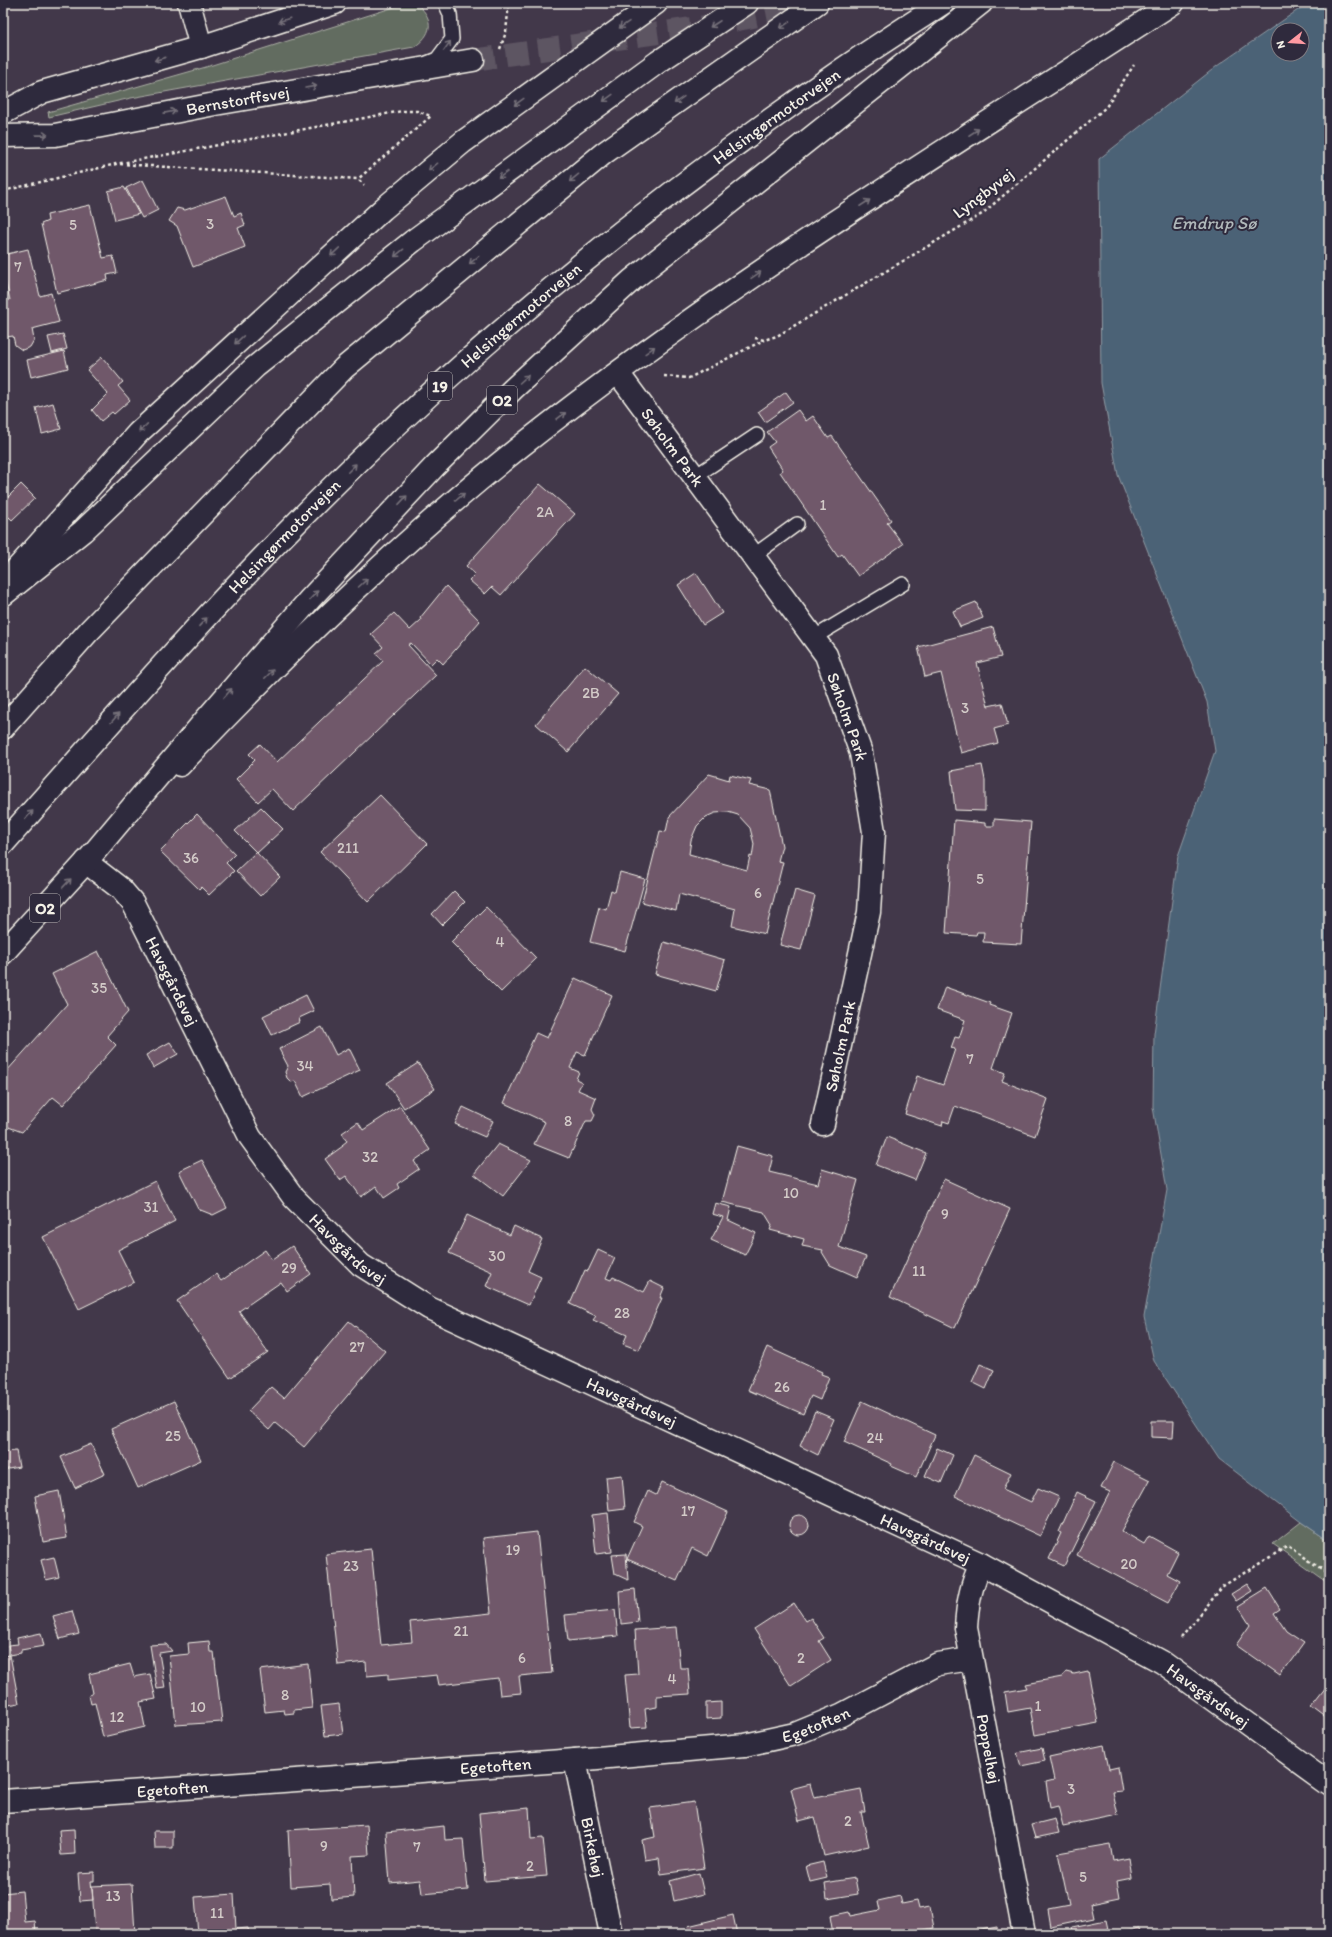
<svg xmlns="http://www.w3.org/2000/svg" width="1332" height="1937" font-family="Itim,sans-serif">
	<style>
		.green { fill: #626c61; stroke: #abaea4 }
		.water { fill: #4b6276; stroke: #8f9ba4; fill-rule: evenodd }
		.building { fill: #6f586a; stroke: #f4f1e8; fill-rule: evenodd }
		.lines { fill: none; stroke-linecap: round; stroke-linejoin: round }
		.secondary-tunnel { stroke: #5d5462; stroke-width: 22; stroke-dasharray: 22 11; stroke-linecap: butt }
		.lane-casing { stroke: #f4f1e8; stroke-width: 16 }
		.street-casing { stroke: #f4f1e8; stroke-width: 25 }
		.secondary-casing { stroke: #f4f1e8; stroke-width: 25 }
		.primary-casing { stroke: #f4f1e8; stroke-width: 25 }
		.highway-casing { stroke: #f4f1e8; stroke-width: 25 }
		.path { stroke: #f4f1e8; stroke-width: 2.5; stroke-dasharray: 3 3; stroke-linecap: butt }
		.lane { stroke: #2f2a3d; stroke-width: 13 }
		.street { stroke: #2f2a3d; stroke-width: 22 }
		.secondary { stroke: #2f2a3d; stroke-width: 22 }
		.primary { stroke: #2f2a3d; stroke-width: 22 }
		.highway { stroke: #2f2a3d; stroke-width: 22 }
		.oneway { stroke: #747079 }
		.labels { text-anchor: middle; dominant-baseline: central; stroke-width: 4; stroke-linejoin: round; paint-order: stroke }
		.number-label { font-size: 15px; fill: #d3cbc8 }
		.shield { fill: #2f2a3d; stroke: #b9b5b5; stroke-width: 1 }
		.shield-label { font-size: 16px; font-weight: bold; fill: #f4f1e8 }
		.street-label { font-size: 17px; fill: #f4f1e8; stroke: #2f2a3d }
		.water-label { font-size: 18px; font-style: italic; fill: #b0b8ba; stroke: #2f2a3d }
	</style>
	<rect width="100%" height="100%" fill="#42384a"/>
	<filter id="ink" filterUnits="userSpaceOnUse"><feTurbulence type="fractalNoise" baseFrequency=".025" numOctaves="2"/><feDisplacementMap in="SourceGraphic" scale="8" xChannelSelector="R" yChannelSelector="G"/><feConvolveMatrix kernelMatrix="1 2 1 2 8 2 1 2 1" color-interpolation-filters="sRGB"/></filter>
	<g filter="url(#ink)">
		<path class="green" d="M407,3L418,5C435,20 432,35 414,47L131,98L49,117L48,112L206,67Z
			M1301,1522L1329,1541V1584L1273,1544Z"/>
		<path class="water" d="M1308,3H1329V1541L1301,1522L1219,1459L1154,1361L1144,1317L1167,1190L1153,1107L1154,1034L1178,856L1215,751L1207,702L1118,475L1101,383L1099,159L1217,66ZM1278,30H1302V54H1278Z"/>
		<path class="building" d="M143,180L158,210L142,218L126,188Z
			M124,187L139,214L115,220L108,191Z
			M226,196L234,216L241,213L245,225L238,228L245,247L193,267L177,226L169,221L177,208L185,210Z
			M90,205L103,258L113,256L117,273L107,275L108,280L57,293L41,224L48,221L47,215Z
			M28,249L40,296L51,293L59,322L32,329L34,340L30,347L22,350L15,345L13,336L7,337L3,321V301L10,300L3,271V255Z
			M63,334L67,349L52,353L48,337Z
			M64,351L68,368L31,377L27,360Z
			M102,357L123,382L118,386L130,400L114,414L112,412L101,421L92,410L108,394L87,370Z
			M786,392L793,402L765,422L758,412Z
			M53,403L61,429L42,434L36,408Z
			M798,410L806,421L813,416L828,438L832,436L891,520L887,523L903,544L858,576L842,554L838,557L780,472L783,470L768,447L775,442L767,432Z
			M21,484L35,498L12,520L9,517L3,523V502Z
			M540,484L575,514L501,595L492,587L485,594L469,580L475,574L466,566Z
			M696,573L722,613L703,625L678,585Z
			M446,586L480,621L443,664L437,658L431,664L411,643L408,645L436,675L293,811L272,789L258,802L236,779L255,760L249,754L260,744L277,762L383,661L376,653L383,647L371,634L394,613L410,630L421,620L420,618Z
			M976,602L983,618L960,627L953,611Z
			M993,627L1001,657L977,663L988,706L1002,703L1008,725L994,729L998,743L961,753L941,673L925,677L918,647Z
			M585,666L618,694L568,752L536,724Z
			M982,765L985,780V811L955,810L951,771Z
			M709,774L729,780L730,775L751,780L749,785L770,790L782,846L778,861L783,862L765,934L732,926L735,909L679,894L676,911L642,902L660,831L666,832L669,817ZM728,812L738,815L750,828L754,844L752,857L750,856L747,870L689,854L691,840L697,826L706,817L715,813Z
			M380,795L427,844L368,902L320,852Z
			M261,807L283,829L257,853L235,831Z
			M197,814L235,854L226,863L234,871L209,895L201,887L199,889L160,851Z
			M994,819L1031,822L1021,944L983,942L984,932H977L976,935L946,933L954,820L985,823V826H994Z
			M256,852L280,877L260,896L236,871Z
			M620,872L645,879L625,951L590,942L599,907L606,909L611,890L615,892Z
			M795,890L815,896L801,950L780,945Z
			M454,891L465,902L442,925L432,914Z
			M486,907L536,958L501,992L451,942Z
			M664,942L725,960L716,991L655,974Z
			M98,951L128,1012L107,1036L116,1045L63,1105L53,1097L22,1132L3,1125V1071L6,1072L67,1004L52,974Z
			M575,978L612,995L585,1055L577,1052L570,1068L579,1072L576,1079L582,1082L578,1090L596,1098L592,1109L595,1115L592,1121H586L569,1158L534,1144L545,1122L504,1103L536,1033L547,1038Z
			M945,987L990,1003L989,1005L1012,1013L993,1068L1005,1073L1002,1081L1048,1099L1035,1136L955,1106L949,1123L943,1121L942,1126L905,1114L917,1076L943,1085L955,1049L951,1048L955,1037L959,1038L965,1020L937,1010Z
			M306,995L314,1011L299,1018L300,1022L272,1035L263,1016Z
			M322,1027L336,1055L349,1048L360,1070L303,1097L295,1081L291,1082L287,1078L285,1072L288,1066L279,1049Z
			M170,1042L178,1054L153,1068L146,1055Z
			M418,1063L435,1089L404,1108L387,1083Z
			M400,1106L430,1150L414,1161L419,1169L397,1184L399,1188L384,1198L376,1186L361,1197L346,1176L340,1180L325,1159L343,1146L342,1145L347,1141L342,1133L358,1122L363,1130Z
			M463,1107L493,1121L485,1137L455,1124Z
			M887,1137L926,1153L915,1180L876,1165Z
			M498,1144L531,1160L503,1196L474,1174Z
			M737,1146L773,1156L769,1172L818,1184L822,1169L858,1180L839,1247L866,1257L857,1277L830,1265L822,1252L823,1250L802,1246L804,1239L770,1230L772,1225L764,1212L722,1202Z
			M202,1160L227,1208L213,1215L198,1209L179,1171Z
			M944,1179L1010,1209L955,1328L890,1297Z
			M155,1181L175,1221L118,1250L134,1282L79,1309L43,1237Z
			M715,1203L731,1207L728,1220L756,1233L745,1255L711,1240L723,1217L712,1214Z
			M467,1215L510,1235L514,1226L542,1239L528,1271L541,1277L529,1305L486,1286L492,1272L449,1253Z
			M292,1246L311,1274L287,1291L281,1282L239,1311L268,1352L230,1378L177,1301L216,1274L221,1281L265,1250L272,1260Z
			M598,1250L615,1258L606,1278L611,1280L613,1277L644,1292L650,1281L664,1288L660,1298H662L639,1350L623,1344L627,1335L593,1320L596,1316L570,1304L585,1270L588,1271Z
			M349,1321L385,1351L304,1447L275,1423L269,1430L248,1411L271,1387L284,1398Z
			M767,1347L822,1372L821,1374L829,1377L820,1400L811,1396L803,1414L748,1390Z
			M980,1364L994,1370L986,1389L972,1382Z
			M174,1401L201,1460L138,1488L111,1429Z
			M862,1401L935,1435L916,1477L891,1466L892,1464L844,1442Z
			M815,1411L834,1419L818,1455L800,1446Z
			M1151,1421H1174L1173,1438L1151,1437Z
			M91,1444L105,1474L75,1488L61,1457Z
			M937,1448L953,1455L941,1483L925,1476Z
			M16,1451L19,1467L3,1470V1452Z
			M974,1455L1011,1473L1003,1489L1031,1502L1038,1488L1059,1497L1040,1536L955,1496Z
			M1114,1462L1150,1480L1122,1531L1144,1544L1149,1536L1178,1552L1167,1574L1180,1581L1168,1603L1077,1555L1110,1492L1101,1488Z
			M622,1475L625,1509L609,1511L606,1477Z
			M662,1482L728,1512L708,1556L692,1548L677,1581L627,1559L642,1526L634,1522L648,1491L656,1495Z
			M59,1491L67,1538L43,1542L35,1496Z
			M1077,1492L1096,1501L1064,1566L1049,1559L1061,1533L1059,1532Z
			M608,1513L612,1552L596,1554L592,1515Z
			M789 1525a10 10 0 1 1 20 0a10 10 0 1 1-20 0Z
			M537,1532L552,1673L519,1676L521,1693L500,1695L498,1678L439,1685L437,1675L388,1680V1674L367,1676L366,1662L338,1665L326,1554L371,1549L381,1645L412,1642L410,1622L491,1613L483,1538Z
			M626,1554L628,1580L615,1574L612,1555Z
			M54,1557L59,1577L46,1580L41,1560Z
			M1247,1584L1252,1591L1236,1601L1231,1594Z
			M1267,1588L1280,1609L1274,1613L1286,1631L1304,1643L1280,1676L1236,1645L1250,1625L1238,1606Z
			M635,1589L638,1622L621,1624L619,1591Z
			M794,1603L806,1621L811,1618L824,1638L819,1641L831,1660L791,1686L754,1629Z
			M615,1610L618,1636L568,1641L565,1615Z
			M72,1611L79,1634L60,1639L53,1616Z
			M676,1627L680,1668H688L690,1694L657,1696V1707L645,1709L647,1727L630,1728L625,1675L638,1674L635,1630Z
			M41,1633L44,1646L21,1650V1653L10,1655L8,1645L18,1644L17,1638Z
			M209,1641L210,1652H214L222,1722L176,1725L169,1656L189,1654L188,1643Z
			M166,1644L172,1651L159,1653L165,1688L157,1689L150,1645Z
			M10,1655L19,1703L3,1706V1656Z
			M130,1664L134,1677L150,1674L156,1699L140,1702L145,1727L103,1737L95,1703L91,1704L89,1695L93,1693L89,1674Z
			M308,1664L312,1708L294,1710V1713L285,1714L284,1710L265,1712L260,1670Z
			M1088,1671L1098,1723L1035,1735L1030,1708L1008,1712L1005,1692L1027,1688L1025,1684L1062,1677L1066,1672L1074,1674Z
			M1329,1683V1716L1327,1718L1311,1706Z
			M721,1702V1718L706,1719V1703Z
			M339,1704L343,1734L325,1736L321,1706Z
			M1104,1745L1109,1769L1118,1767L1122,1791L1113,1792L1118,1815L1063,1826L1058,1806L1050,1808L1046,1782L1054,1780L1049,1757Z
			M1042,1748L1045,1761L1021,1766L1017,1753Z
			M810,1784L814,1798L861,1789L865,1812H861L869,1846L824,1856L815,1817L799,1821L791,1789Z
			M694,1802L704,1868L661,1874L659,1858L645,1860L642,1840L655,1837L650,1808Z
			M529,1808L531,1839L543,1838L547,1876L485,1881L479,1813Z
			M1055,1819L1059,1833L1035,1838L1031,1825Z
			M367,1825L369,1855L352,1856L354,1897L331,1899L330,1884L291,1887L288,1830Z
			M444,1826L445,1840L463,1839L468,1890L422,1894L420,1880L390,1883L386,1832Z
			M74,1829L75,1854L61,1855L59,1830Z
			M154,1831H173V1848H155Z
			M1110,1844L1113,1861L1129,1858L1132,1878L1117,1881L1120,1898L1091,1904L1094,1918L1051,1927L1048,1909L1069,1905L1058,1853Z
			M823,1862L827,1878L810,1882L806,1866Z
			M94,1872V1881H91L93,1900L80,1901L78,1873Z
			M699,1873L704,1894L674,1901L670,1881Z
			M855,1878L858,1894L827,1899L825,1883Z
			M132,1884L135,1934H95L92,1886Z
			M22,1891L25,1922L35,1921L36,1934H3V1893Z
			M234,1894L236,1929L248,1928L249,1934H198L195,1897Z
			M900,1896L902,1904L917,1901L919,1909L930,1907L934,1928L924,1930V1934H833L830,1916L849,1912L850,1916L880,1910L878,1901Z
			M733,1915L737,1934H690L688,1926Z
			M1106,1920L1109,1934H1074L1072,1927Z
			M997,1927L998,1934H976L975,1931Z
			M1139,1929L1140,1934H1115Z"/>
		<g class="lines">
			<path class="secondary-tunnel" d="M473,60L713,25L817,4"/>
			<defs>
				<path id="lane" d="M427,63L437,59L452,39L450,14L445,3
					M694,477L757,435
					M753,556L797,524
					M813,638L903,584"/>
				<g id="street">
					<path d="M189,3L201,47"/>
					<path id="s1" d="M618,373L826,655L861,753L874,832L869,912L823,1124"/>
					<path id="s2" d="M86,862L121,889L133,903L250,1137L294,1198L361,1265L429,1308L981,1564L1162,1662L1329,1783"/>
					<path id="s3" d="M981,1564C971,1584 967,1606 966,1628L1024,1934"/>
					<path id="s4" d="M575,1760L611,1934"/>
					<path id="s5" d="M3,1801L575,1760L745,1745L795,1734L841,1715L938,1664L971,1659"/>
				</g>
				<g id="secondary">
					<path d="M3,113L42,92L201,47L335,3"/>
					<path id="s6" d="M3,136L55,135L215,104L473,60"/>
					<path d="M3,584L138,433L383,209L463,142L656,3"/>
					<path d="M180,765C287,652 399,543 521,446C727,283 953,146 1173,3"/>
				</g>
				<path id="primary" d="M3,953L86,862"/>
				<g id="highway">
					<path d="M3,595L83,531L255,367L413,241L658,62L747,3"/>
					<path d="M3,728L89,631L344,368L604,153L817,3"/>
					<path id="s7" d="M3,844C120,712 236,579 363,457C509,316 670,188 837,73C872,49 908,26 943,3"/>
					<path d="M86,862L207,718L310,599L435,466L513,389L632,280L981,3"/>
				</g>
			</defs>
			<use href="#lane" class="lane-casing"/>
			<use href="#street" class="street-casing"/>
			<use href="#secondary" class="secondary-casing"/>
			<use href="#primary" class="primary-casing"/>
			<use href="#highway" class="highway-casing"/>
			<path class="path" d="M500,49L506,32L509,3
				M120,164L358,179L364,185
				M3,191L116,164L402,111H417L431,116L358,179
				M755,338L764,340L777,336L982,214L1106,107L1134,65
				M664,376L689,378L764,340
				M1181,1638L1223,1586L1288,1546L1329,1574"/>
			<use href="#lane" class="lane"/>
			<use href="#street" class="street"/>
			<use href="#secondary" class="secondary"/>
			<use href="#primary" class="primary"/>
			<use href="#highway" class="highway"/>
		</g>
		<defs><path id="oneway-shaft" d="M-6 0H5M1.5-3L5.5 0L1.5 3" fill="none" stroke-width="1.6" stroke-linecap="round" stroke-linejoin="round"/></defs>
		<g class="oneway">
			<use href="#oneway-shaft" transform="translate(284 20) rotate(162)"/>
			<use href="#oneway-shaft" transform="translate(715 24) rotate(147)"/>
			<use href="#oneway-shaft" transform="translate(624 25) rotate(146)"/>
			<use href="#oneway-shaft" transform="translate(785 25) rotate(145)"/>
			<use href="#oneway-shaft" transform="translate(447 46) rotate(-54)"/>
			<use href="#oneway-shaft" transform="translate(160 59) rotate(164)"/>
			<use href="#oneway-shaft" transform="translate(311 87) rotate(-10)"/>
			<use href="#oneway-shaft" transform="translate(608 98) rotate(144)"/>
			<use href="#oneway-shaft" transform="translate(679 100) rotate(145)"/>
			<use href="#oneway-shaft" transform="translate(519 102) rotate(144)"/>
			<use href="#oneway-shaft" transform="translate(170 112) rotate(-11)"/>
			<use href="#oneway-shaft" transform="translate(974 132) rotate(-33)"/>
			<use href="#oneway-shaft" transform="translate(42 135) rotate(-1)"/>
			<use href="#oneway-shaft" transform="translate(433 167) rotate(141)"/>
			<use href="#oneway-shaft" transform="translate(503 175) rotate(144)"/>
			<use href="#oneway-shaft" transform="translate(574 178) rotate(141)"/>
			<use href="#oneway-shaft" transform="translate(865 203) rotate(-33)"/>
			<use href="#oneway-shaft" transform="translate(335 252) rotate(137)"/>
			<use href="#oneway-shaft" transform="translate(399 253) rotate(141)"/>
			<use href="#oneway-shaft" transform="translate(474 260) rotate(141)"/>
			<use href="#oneway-shaft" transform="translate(756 275) rotate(-34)"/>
			<use href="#oneway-shaft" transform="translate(239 340) rotate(137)"/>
			<use href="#oneway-shaft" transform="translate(650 350) rotate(-36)"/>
			<use href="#oneway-shaft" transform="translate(524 379) rotate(-42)"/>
			<use href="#oneway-shaft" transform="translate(561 416) rotate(-37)"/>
			<use href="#oneway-shaft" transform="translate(143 428) rotate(137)"/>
			<use href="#oneway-shaft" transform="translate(352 468) rotate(-45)"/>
			<use href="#oneway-shaft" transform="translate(460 497) rotate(-40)"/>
			<use href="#oneway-shaft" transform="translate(403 500) rotate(-47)"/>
			<use href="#oneway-shaft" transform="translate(363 583) rotate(-42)"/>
			<use href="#oneway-shaft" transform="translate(314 595) rotate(-47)"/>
			<use href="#oneway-shaft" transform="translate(203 622) rotate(-47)"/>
			<use href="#oneway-shaft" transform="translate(269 674) rotate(-45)"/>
			<use href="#oneway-shaft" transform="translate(228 693) rotate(-49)"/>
			<use href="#oneway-shaft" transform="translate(115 718) rotate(-48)"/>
			<use href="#oneway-shaft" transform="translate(29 815) rotate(-48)"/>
			<use href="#oneway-shaft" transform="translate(67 883) rotate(-47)"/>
		</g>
	</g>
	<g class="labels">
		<g class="number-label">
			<text x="210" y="224">3</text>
			<text x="73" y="225">5</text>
			<text x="18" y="267">7</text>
			<text x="823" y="505">1</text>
			<text x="545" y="512">2A</text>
			<text x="591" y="693">2B</text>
			<text x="965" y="708">3</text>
			<text x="348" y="848">211</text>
			<text x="191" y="858">36</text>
			<text x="980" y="879">5</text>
			<text x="758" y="893">6</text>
			<text x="500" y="942">4</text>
			<text x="99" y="988">35</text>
			<text x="970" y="1059">7</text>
			<text x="305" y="1066">34</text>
			<text x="568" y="1121">8</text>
			<text x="370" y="1157">32</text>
			<text x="791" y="1193">10</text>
			<text x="151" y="1207">31</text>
			<text x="945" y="1214">9</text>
			<text x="497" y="1256">30</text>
			<text x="289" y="1268">29</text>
			<text x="919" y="1271">11</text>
			<text x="622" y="1313">28</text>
			<text x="357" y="1347">27</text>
			<text x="782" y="1387">26</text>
			<text x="173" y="1436">25</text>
			<text x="875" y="1438">24</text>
			<text x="688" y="1511">17</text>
			<text x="513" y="1550">19</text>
			<text x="1129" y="1564">20</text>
			<text x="351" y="1566">23</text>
			<text x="461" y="1631">21</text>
			<text x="522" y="1658">6</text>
			<text x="801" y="1658">2</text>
			<text x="672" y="1679">4</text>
			<text x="285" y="1695">8</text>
			<text x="1038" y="1706">1</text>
			<text x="198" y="1707">10</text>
			<text x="117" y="1717">12</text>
			<text x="1071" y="1789">3</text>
			<text x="848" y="1821">2</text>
			<text x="324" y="1846">9</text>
			<text x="417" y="1847">7</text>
			<text x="530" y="1866">2</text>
			<text x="1083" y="1877">5</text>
			<text x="113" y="1896">13</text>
			<text x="217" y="1913">11</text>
		</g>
		<g class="shield">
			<rect x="428" y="372" width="24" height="28" rx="3"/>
			<rect x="487" y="386" width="30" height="28" rx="3"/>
			<rect x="30" y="894" width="30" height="28" rx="3"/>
		</g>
		<g class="shield-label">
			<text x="440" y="386">19</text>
			<text x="502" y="400">O2</text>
			<text x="45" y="908">O2</text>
		</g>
		<g class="street-label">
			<text stroke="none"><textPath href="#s6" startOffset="238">Bernstorffsvej</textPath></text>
			<text stroke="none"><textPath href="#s7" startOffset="1065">Helsingørmotorvejen</textPath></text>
			<text transform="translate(983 193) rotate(-37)">Lyngbyvej</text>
			<text stroke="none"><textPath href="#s7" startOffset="741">Helsingørmotorvejen</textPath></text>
			<text stroke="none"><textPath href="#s1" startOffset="92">Søholm Park</textPath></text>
			<text stroke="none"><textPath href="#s7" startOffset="417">Helsingørmotorvejen</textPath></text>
			<text stroke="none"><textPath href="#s1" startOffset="416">Søholm Park</textPath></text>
			<text stroke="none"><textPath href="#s2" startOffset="150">Havsgårdsvej</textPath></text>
			<text transform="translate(840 1046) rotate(-78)">Søholm Park</text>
			<text stroke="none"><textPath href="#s2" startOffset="474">Havsgårdsvej</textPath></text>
			<text stroke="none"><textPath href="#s2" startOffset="798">Havsgårdsvej</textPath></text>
			<text stroke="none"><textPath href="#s2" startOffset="1122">Havsgårdsvej</textPath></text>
			<text stroke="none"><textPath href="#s2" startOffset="1446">Havsgårdsvej</textPath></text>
			<text stroke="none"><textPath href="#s5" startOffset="818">Egetoften</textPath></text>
			<text stroke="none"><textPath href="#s3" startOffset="189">Poppelhøj</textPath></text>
			<text stroke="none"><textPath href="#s5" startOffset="494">Egetoften</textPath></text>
			<text stroke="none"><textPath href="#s5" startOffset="170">Egetoften</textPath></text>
			<text stroke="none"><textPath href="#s4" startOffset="89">Birkehøj</textPath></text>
		</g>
		<g class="water-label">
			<text x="1214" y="223">Emdrup Sø</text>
		</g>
	</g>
	<rect width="1332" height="1937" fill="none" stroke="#2f2a3d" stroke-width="16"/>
	<rect x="8" y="8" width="1316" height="1921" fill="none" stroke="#f4f1e8" stroke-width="1.5" filter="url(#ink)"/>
	<g transform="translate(1290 42) rotate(253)"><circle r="19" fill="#2f2a3d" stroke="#7e7a81"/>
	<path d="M0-3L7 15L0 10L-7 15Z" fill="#ff9aa2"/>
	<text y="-6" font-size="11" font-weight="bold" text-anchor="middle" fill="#f4f1e8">N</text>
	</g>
</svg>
